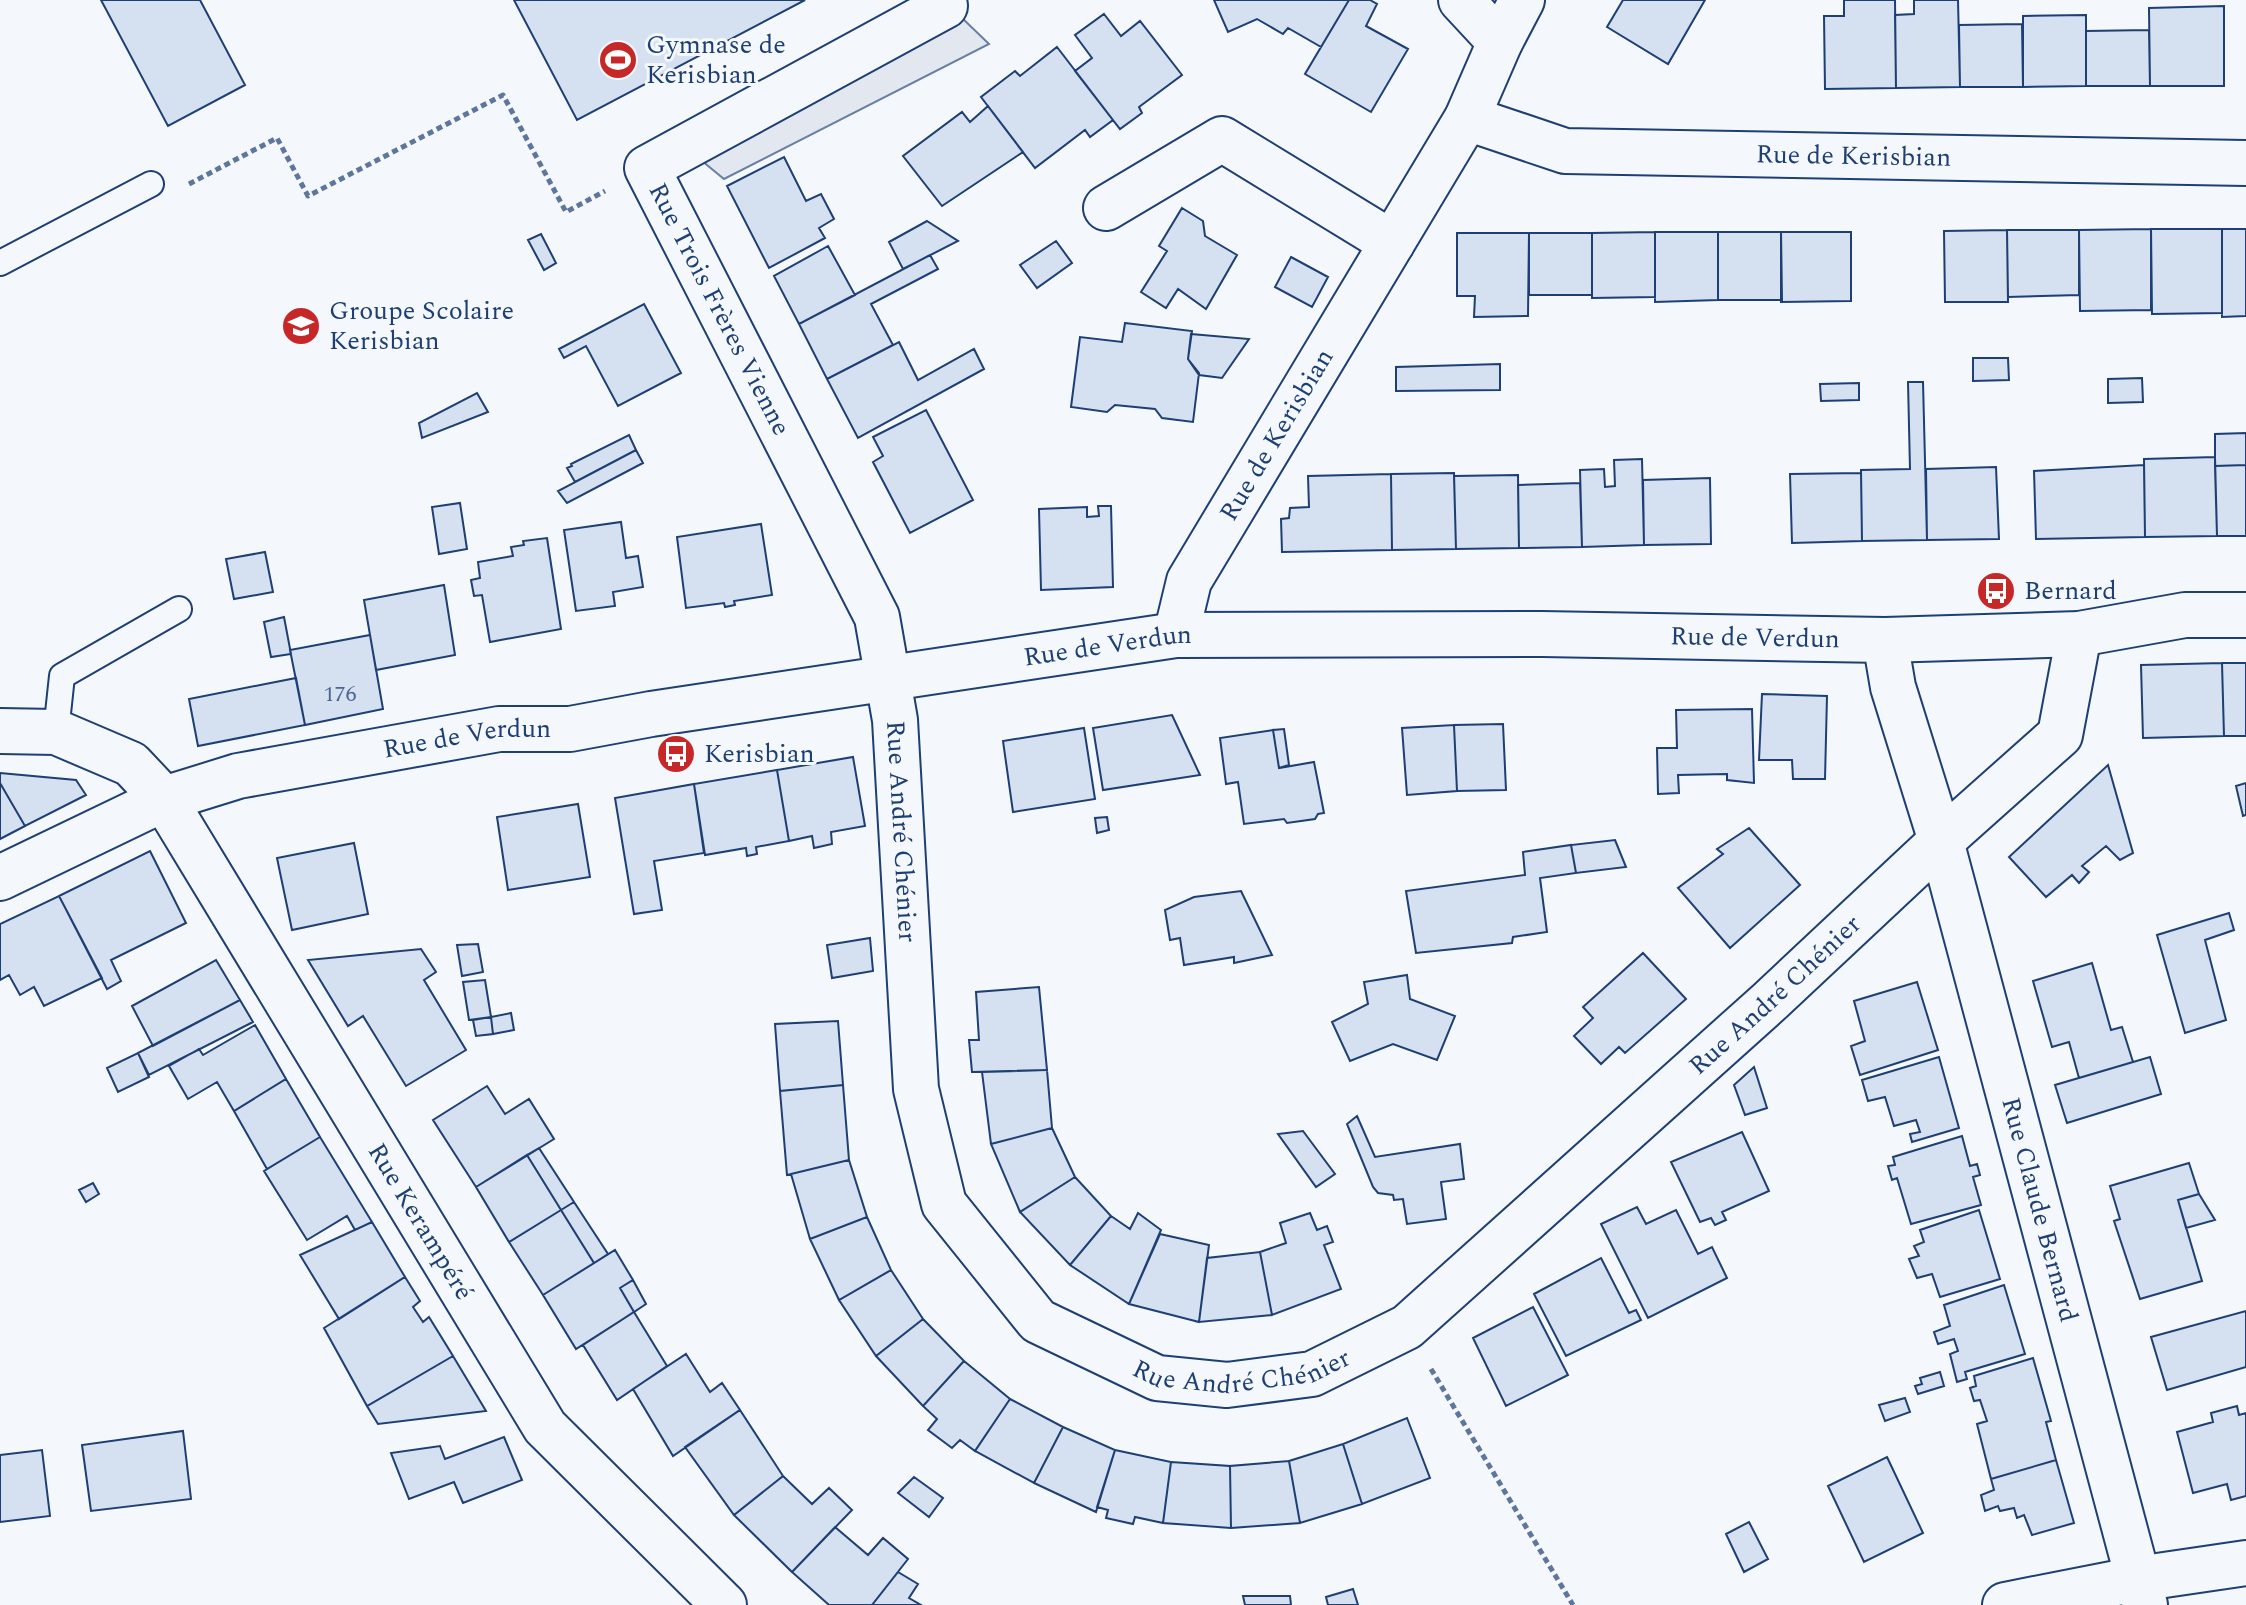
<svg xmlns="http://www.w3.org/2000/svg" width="2246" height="1605" font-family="Spectral,serif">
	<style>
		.parking { fill: #e3e8f0; stroke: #687fa3; stroke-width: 2 }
		.building { fill: #d5e0f0; stroke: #1d3f73; stroke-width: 2 }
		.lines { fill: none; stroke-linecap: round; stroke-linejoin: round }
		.lane-casing { stroke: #1d3f73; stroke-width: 28 }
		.street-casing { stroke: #1d3f73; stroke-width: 48 }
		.secondary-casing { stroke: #1d3f73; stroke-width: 48 }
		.path { stroke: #5e769c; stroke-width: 5; stroke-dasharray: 6 4; stroke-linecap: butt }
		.lane { stroke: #f4f7fb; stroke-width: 24 }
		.street { stroke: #f4f7fb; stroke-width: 44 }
		.secondary { stroke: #f4f7fb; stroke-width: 44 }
		.labels { text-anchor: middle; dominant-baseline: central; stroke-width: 6; stroke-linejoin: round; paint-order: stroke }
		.number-label { font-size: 22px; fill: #4b6792 }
		.poi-label { font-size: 26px; fill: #1d3f73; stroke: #f4f7fb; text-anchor: start }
		.street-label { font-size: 26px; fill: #1d3f73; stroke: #f4f7fb }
	</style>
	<rect width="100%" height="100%" fill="#f4f7fb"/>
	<path class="parking" d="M960,16L989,44L724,179L696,156Z"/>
	<path class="building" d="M101,0H200L245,85L168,126Z
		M514,0H805L577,120Z
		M1214,0H1349L1321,47L1288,28L1283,34L1257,19L1228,32Z
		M1349,0H1370L1377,4L1366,26L1408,49L1371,112L1305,74Z
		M1623,0H1705L1668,64L1607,27Z
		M1844,0H1895L1896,88L1825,89L1824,16H1844Z
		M1914,0H1958L1960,87L1896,88L1895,15L1914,14Z
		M2224,6V86H2150L2149,8Z
		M1104,14L1121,36L1140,21L1182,75L1139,107L1142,113L1120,129L1075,71L1092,58L1075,35Z
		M2086,15V86L2023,87V16Z
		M2022,24L2023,87H1960L1959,25Z
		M2149,30L2150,86H2086V31Z
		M1057,47L1113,120L1090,137L1085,130L1035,168L981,97L1015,71L1020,76Z
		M988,106L1023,152L942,206L903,156L962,112L970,122Z
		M784,157L806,201L821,194L834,219L819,228L825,238L769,268L727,186Z
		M1182,208L1203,221L1205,236L1237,255L1206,309L1178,289L1166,308L1141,292L1167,251L1159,246Z
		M927,221L958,241L903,269L889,242Z
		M2151,229H2222V313L2152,314Z
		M2151,229V310L2080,311L2079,230Z
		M2222,229H2246V316L2222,317Z
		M2007,230H2079V295L2008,297Z
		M2007,230L2008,302H1945L1944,231Z
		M1655,232V297L1592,298V233Z
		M1655,232H1718V300L1655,302Z
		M1718,232H1781L1782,300H1718Z
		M1781,232H1851V301L1781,302Z
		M1457,233H1529L1528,316L1474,317L1475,296H1457Z
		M1529,233H1592V295H1529Z
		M541,234L556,263L544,270L528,240Z
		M1056,241L1072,263L1037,288L1020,265Z
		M828,246L855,295L799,324L774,276Z
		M930,255L938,269L871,304L893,345L827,379L799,324Z
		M1291,257L1328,277L1312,307L1275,287Z
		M644,304L681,373L618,406L586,346L564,358L559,349Z
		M1125,323L1192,331L1188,359L1199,373L1193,422L1162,418L1155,409L1115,405L1107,412L1071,407L1080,337L1122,342Z
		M1191,334L1249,339L1222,378L1199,375L1188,359Z
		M899,342L918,380L974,349L984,369L858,438L827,379Z
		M1973,358H2008L2009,380L1973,381Z
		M1500,364V390L1396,391V367Z
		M2142,378L2143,402L2108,403V379Z
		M1908,382H1923L1927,540L1862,541L1861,470L1910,469Z
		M1859,383V400L1821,401L1820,384Z
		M477,393L488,412L422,438L419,423Z
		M926,410L973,500L910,533L873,462L883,456L873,437Z
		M2246,433V465L2215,466V434Z
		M629,435L636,450L575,482L567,468L572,466L571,464Z
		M636,450L643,463L567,503L558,491Z
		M2215,457L2217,536L2145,537L2144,459Z
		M1642,459L1644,545L1582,547L1580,470L1604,469L1605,487L1615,486L1614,460Z
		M2144,465L2145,537L2036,539L2034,471Z
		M2246,465V536H2217L2215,466Z
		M1996,467L1999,539L1927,540L1926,469Z
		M1454,473L1456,549L1392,550L1391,474Z
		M1861,473L1862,541L1792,543L1790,474Z
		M1391,474L1392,550L1282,552L1281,519L1289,518L1290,508L1309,507L1308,476Z
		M1518,475L1519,548L1456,549L1454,476Z
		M1710,478L1711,544L1644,545L1643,480Z
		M1580,483L1582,547L1519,548L1518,485Z
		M460,503L467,549L439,554L432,507Z
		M1098,506H1111L1113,587L1041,590L1039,509L1087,507V517L1099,516Z
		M621,522L626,558L638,556L643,587L613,592L615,606L576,611L564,530Z
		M761,524L772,595L734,601L735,605L725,607L724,603L686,608L677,537Z
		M547,538L561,629L490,642L482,595L474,596L471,580L480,578L478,562L513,556L511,547L524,545L523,541Z
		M265,552L273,592L234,599L226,559Z
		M444,585L455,655L376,670L364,600Z
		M284,617L291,654L271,657L264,622Z
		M370,635L383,709L305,725L290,650Z
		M2222,663L2224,736L2143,738L2141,665Z
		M2222,663H2246V736H2224Z
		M296,678L305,725L198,746L189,699Z
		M1762,694L1827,696L1825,779H1793L1792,760H1759Z
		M1752,709L1754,783L1727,780V774L1678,775L1679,793L1658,794L1657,748H1677L1676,710Z
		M1172,715L1200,775L1103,790L1093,728Z
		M1503,724L1506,790L1457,791L1454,725Z
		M1454,725L1457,791L1407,795L1402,728Z
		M1084,728L1095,799L1013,812L1003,741Z
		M1284,729L1289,765L1279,768L1273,730Z
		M1273,730L1279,768L1314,762L1324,813L1318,814L1315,819L1287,823L1284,819L1244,824L1238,782L1226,784L1220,738Z
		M853,757L865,826L831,832L832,844L814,848L812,836L789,841L777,770Z
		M2108,765L2133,853L2120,860L2106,846L2082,866L2089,872L2079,883L2072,875L2046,897L2009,857Z
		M777,770L789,841L756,847L757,854L747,856L746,848L705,855L694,784Z
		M0,773L76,780L86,795L25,826L0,783Z
		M0,783L25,826L0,839Z
		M2246,783V815L2243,816L2236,786Z
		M694,784L704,853L654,861L662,910L634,914L615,798Z
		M578,804L590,877L508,890L497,817Z
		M1107,817L1109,830L1097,833L1095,818Z
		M1749,828L1800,885L1730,948L1678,888L1723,854L1717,849Z
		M1615,840L1626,867L1576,873L1571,845Z
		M354,843L368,914L292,930L277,858Z
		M1571,845L1576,873L1540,878L1547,932L1513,937L1512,943L1416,953L1406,891L1525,875L1523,852Z
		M150,851L186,923L111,960L121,981L107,989L59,896Z
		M1241,891L1272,955L1234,963V957L1184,965L1180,938L1170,940L1165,910L1194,897Z
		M59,896L102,978L44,1006L34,987L20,995L9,975L0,980V924Z
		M2229,913L2234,930L2205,940L2226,1020L2185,1033L2157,935Z
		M870,938L873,971L832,978L827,945Z
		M478,944L483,972L462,976L457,945Z
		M421,949L436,972L424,980L466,1050L406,1086L363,1016L348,1026L308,960Z
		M1643,953L1686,999L1625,1053L1619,1047L1601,1064L1574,1036L1593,1018L1583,1007Z
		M216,960L240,1000L153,1046L132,1006Z
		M2092,963L2111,1030L2122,1027L2133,1062L2079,1078L2069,1042L2052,1047L2033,981Z
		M1407,975L1410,999L1455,1016L1437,1060L1393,1044L1350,1061L1332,1022L1368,1004L1364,982Z
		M485,980L491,1017L469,1020L463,982Z
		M1917,982L1938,1050L1860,1075L1851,1046L1865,1041L1854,1001Z
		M1039,987L1047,1070L972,1072L969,1040H979L976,992Z
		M240,1000L253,1022L149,1075L138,1053Z
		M511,1013L514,1030L493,1034L491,1017Z
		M491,1017L493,1034L476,1036L473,1020Z
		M838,1021L843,1085L780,1091L775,1024Z
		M255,1025L286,1079L234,1111L217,1082L188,1099L169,1066L199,1049L203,1055Z
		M138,1053L149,1077L118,1092L107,1068Z
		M1939,1057L1959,1128L1912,1142L1910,1134L1920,1132L1916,1120L1894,1126L1885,1097L1868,1101L1862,1080Z
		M2150,1057L2161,1094L2067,1123L2055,1085Z
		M1754,1067L1767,1108L1745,1115L1734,1085Z
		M1047,1070L1052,1128L991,1144L982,1072Z
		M286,1079L320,1137L267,1169L234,1111Z
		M843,1085L849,1160L787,1175L780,1091Z
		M487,1086L505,1114L529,1099L554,1139L476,1187L433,1120Z
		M1357,1116L1375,1157L1460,1144L1464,1179L1441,1182L1446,1219L1407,1224L1403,1199L1394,1200L1393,1195L1378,1193L1373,1187L1347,1124Z
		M1052,1128L1075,1177L1020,1212L991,1144Z
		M1303,1131L1335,1174L1316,1187L1278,1134Z
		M1742,1132L1769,1191L1722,1212L1726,1220L1715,1225L1711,1218L1700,1222L1671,1162Z
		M1962,1136L1970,1166L1977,1164L1980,1175L1973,1177L1981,1205L1911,1224L1897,1178L1892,1180L1888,1166L1895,1165L1893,1157Z
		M320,1137L372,1222L355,1230L347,1216L307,1240L264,1171Z
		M539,1148L574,1202L561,1210L527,1155Z
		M527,1155L561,1210L509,1242L476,1187Z
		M849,1160L867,1217L810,1239L791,1174Z
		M2189,1163L2199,1194L2178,1200L2202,1281L2140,1299L2114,1221L2120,1219L2110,1186Z
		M1075,1177L1111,1216L1070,1265L1020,1212Z
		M93,1183L99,1194L86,1202L79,1190Z
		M2199,1194L2215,1220L2186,1228L2178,1200Z
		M574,1202L608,1254L594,1263L561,1210Z
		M1637,1207L1646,1224L1676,1210L1698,1254L1712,1247L1727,1278L1648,1318L1601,1224Z
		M561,1210L594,1263L543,1295L509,1242Z
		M1979,1210L2000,1279L1940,1297L1932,1274L1917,1278L1909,1259L1919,1256L1914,1246L1924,1242L1920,1230Z
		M1138,1213L1161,1230L1129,1304L1070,1265L1111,1216L1130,1229Z
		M1310,1213L1317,1230L1327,1226L1333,1242L1324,1245L1341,1289L1272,1315L1260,1252L1286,1243L1280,1223Z
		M867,1217L891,1270L839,1300L810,1239Z
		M372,1222L405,1277L339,1319L300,1255Z
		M1160,1234L1209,1245L1199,1322L1129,1304Z
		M615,1250L633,1280L620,1288L634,1312L576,1349L543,1295Z
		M1260,1252L1272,1315L1199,1322L1207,1258Z
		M1601,1258L1629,1313L1636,1310L1641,1320L1566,1356L1534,1294Z
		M891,1270L923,1319L876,1356L839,1300Z
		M405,1277L420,1301L413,1307L423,1322L429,1317L453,1356L367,1406L324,1328Z
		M633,1280L646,1304L634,1312L620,1288Z
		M2004,1285L2025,1354L1965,1372L1967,1379L1957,1382L1950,1354L1958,1351L1954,1339L1938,1344L1934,1332L1950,1326L1944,1305Z
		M1533,1307L1568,1375L1506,1406L1473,1338Z
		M2246,1311V1367L2167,1390L2151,1337Z
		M634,1312L667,1366L617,1400L583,1345Z
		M923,1319L964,1361L923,1406L876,1356Z
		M686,1354L710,1392L722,1383L740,1410L673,1456L633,1389Z
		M453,1356L486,1411L378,1424L367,1406Z
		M2033,1358L2051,1421L2046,1422L2056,1460L1991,1479L1977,1424L1987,1421L1980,1400L1974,1401L1970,1388L1976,1386L1974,1376Z
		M964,1361L1010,1399L975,1451L960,1440L952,1448L928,1430L937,1419L923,1406Z
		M1940,1372L1944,1386L1918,1394L1915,1386L1922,1384L1920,1378Z
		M1905,1398L1910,1412L1885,1421L1879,1405Z
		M1010,1399L1063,1427L1034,1483L975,1451Z
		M2237,1406L2239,1415L2246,1413V1496L2231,1500L2227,1484L2193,1493L2177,1432L2213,1422L2211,1413Z
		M740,1410L783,1476L734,1515L685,1447Z
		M1407,1418L1430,1478L1362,1504L1343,1444Z
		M1063,1427L1115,1450L1096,1512L1034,1483Z
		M183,1431L191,1499L91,1511L82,1445Z
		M504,1437L522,1480L463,1503L454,1482L409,1499L391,1453L440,1446L445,1459Z
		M1343,1444L1362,1504L1300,1523L1289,1461Z
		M42,1450L50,1516L0,1522V1455Z
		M1115,1450L1171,1462L1163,1523L1135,1517L1133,1524L1106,1518L1108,1510L1097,1507Z
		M1887,1457L1923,1533L1864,1562L1828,1486Z
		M2056,1460L2074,1523L2032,1535L2024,1515L2017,1518L2014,1508L2000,1511L1998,1506L1985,1511L1981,1495L1994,1490L1991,1479Z
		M1289,1461L1300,1523L1231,1528L1230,1466Z
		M1171,1462L1230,1466L1231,1528L1163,1523Z
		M783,1476L812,1504L829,1488L852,1510L792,1572L734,1515Z
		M914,1477L943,1498L929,1517L898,1493Z
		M1749,1522L1768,1559L1744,1572L1726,1534Z
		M835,1527L868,1555L883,1538L908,1559L872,1605H829L792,1572Z
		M898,1572L918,1584L909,1598L921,1605H872Z
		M1353,1589L1358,1605H1328L1326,1597Z
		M1243,1596H1290L1291,1605H1245Z"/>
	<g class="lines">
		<defs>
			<path id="lane" d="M0,263L151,184
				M56,732L62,676L179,609"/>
			<g id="street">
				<path id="s1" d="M944,0L945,6L647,168L877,617L895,720L916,1089L944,1204L1038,1321L1157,1378L1227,1385L1312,1374L1407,1327L1768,1003L1941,841L2145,1605"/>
				<path d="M1461,0L1500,42"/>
				<path id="s2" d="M1467,118L1565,151L2246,163"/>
				<path d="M1106,208L1222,139L1392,243"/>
				<path id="s3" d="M1176,635L1189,581L1467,118L1500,42L1522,0"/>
				<path d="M1885,640L1893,687L1941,841L2060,735L2079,634"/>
				<path id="s4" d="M0,731L56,732L131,764L164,799L545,1427L724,1605"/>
				<path d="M2005,1605L2137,1579L2246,1563"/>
			</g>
			<g id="secondary">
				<path id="s5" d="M0,878L164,799L238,776L499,729H570L651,714L1176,635L1542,634L1885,640L2079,634L2185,615H2246"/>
			</g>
		</defs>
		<use href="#lane" class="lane-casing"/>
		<use href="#street" class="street-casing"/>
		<use href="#secondary" class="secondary-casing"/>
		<path class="path" d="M189,184L277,138L308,196L503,95L566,212L605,191
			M1431,1369L1573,1605"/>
		<use href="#lane" class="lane"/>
		<use href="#street" class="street"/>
		<use href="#secondary" class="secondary"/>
	</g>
	<defs>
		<symbol id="stadium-disc" viewBox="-11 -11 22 22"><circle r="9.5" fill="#c62828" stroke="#f4f7fb"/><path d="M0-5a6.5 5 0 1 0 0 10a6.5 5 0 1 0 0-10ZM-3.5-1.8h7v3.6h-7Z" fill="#fff"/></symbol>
		<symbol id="school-disc" viewBox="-11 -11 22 22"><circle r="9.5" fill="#c62828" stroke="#f4f7fb"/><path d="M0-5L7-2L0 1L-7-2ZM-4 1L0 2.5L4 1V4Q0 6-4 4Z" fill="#fff"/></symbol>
		<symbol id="bus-disc" viewBox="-11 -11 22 22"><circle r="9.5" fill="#c62828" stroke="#f4f7fb"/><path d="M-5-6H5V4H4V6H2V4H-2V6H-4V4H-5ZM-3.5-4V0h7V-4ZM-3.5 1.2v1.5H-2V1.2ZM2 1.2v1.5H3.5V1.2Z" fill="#fff"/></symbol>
	</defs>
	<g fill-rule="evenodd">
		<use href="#stadium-disc" x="596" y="38" width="44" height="44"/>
		<use href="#school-disc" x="279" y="304" width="44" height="44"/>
		<use href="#bus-disc" x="1974" y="569" width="44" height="44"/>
		<use href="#bus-disc" x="654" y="732" width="44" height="44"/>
	</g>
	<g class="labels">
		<g class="number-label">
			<text x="340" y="694">176</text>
		</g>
		<g class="poi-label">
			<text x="646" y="45">Gymnase de<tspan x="646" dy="30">Kerisbian</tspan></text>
			<text x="329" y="311">Groupe Scolaire<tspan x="329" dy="30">Kerisbian</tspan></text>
			<text x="2024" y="591">Bernard</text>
			<text x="704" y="754">Kerisbian</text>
		</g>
		<g class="street-label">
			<text stroke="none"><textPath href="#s2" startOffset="392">Rue de Kerisbian</textPath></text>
			<text stroke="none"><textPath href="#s1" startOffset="504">Rue Trois Frères Vienne</textPath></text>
			<text stroke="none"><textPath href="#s3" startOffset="226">Rue de Kerisbian</textPath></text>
			<text stroke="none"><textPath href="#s5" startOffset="1788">Rue de Verdun</textPath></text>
			<text stroke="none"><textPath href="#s5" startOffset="1140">Rue de Verdun</textPath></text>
			<text stroke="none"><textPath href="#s5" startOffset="492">Rue de Verdun</textPath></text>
			<text stroke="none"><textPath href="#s1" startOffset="1066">Rue André Chénier</textPath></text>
			<text stroke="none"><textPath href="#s1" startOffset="2482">Rue André Chénier</textPath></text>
			<text stroke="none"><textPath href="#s1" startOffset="3090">Rue Claude Bernard</textPath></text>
			<text stroke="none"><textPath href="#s4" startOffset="680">Rue Kerampéré</textPath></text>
			<text stroke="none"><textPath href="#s1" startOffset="1810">Rue André Chénier</textPath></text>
		</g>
	</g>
</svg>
